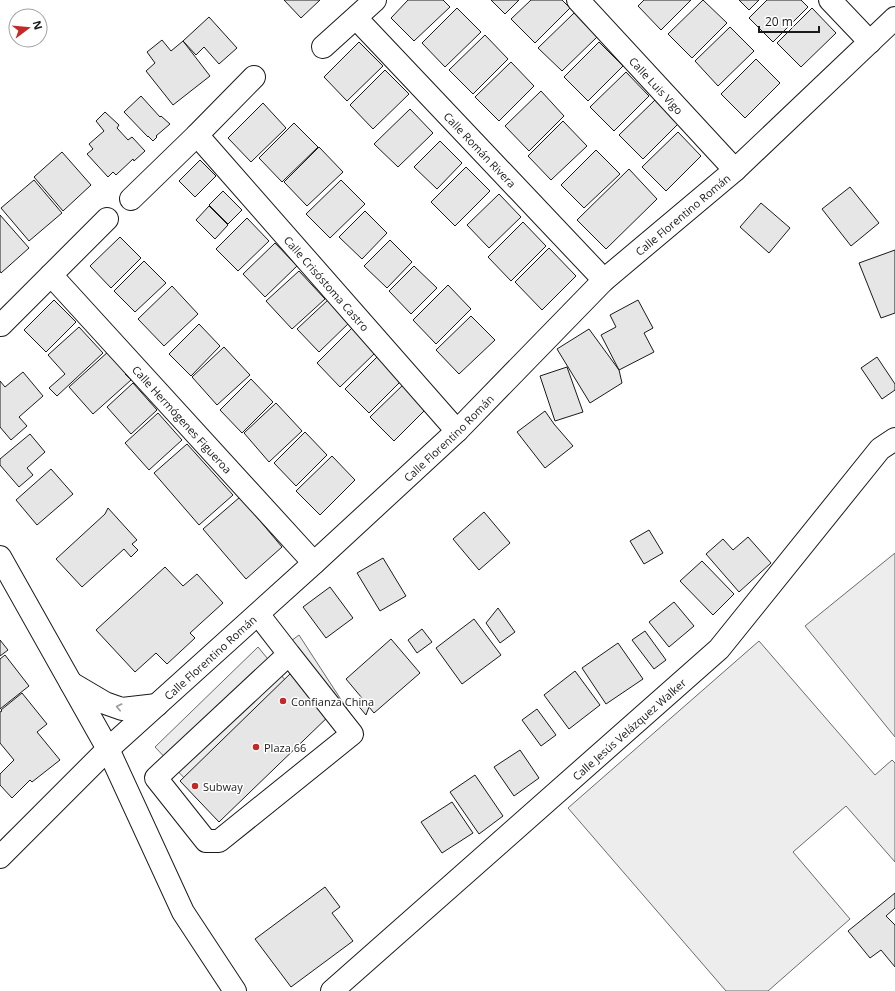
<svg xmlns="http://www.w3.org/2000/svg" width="895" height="991" font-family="'Open Sans',sans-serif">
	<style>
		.built { fill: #ededed; stroke: #6a6a6a }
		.building { fill: #e6e6e6; stroke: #1a1a1a }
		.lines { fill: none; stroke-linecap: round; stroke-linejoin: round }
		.minor-casing { stroke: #1a1a1a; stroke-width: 24 }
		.minor { stroke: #fff; stroke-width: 22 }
		.oneway { stroke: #989898 }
		.poi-dot { fill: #c62828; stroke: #fff; stroke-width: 1.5 }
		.labels { text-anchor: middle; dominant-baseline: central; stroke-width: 3; stroke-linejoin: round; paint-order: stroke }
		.street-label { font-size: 11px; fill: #1a1a1a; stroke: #fff }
		.poi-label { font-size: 11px; fill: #1a1a1a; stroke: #fff; text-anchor: start }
	</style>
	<rect width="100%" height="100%" fill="#fff"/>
	<path class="built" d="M895,553V737L805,626Z
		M299,635L364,735L350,741L291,641Z
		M759,641L875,775L892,760L895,763V862L846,806L793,852L850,919L768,991H726L568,808Z
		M258,647L290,686L188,782L155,747Z"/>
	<path class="building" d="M284,0H320L301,18Z
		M408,0H443L450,7L414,41L391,18Z
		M491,0H519L505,14Z
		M531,0H562L570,8L535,43L511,19Z
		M644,0H691L661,30L638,6Z
		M703,0L727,23L692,58L668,34Z
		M739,0H759L749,10Z
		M767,0H801L808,7L773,42L749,18Z
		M457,8L481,32L445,67L422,43Z
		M812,8L836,33L801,67L777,43Z
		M574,13L597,37L562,71L538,48Z
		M209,17L237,48L219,64L204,47L196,55L183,41Z
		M730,27L754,51L718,86L695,61Z
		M485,35L508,59L473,94L449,70Z
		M162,40L171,51L183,41L210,76L173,105L146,71L155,63L147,52Z
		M359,42L383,66L347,101L324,77Z
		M599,42L623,66L588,101L564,77Z
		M756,59L780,83L745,118L721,94Z
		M511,62L534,86L499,121L475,97Z
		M385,70L409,94L373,129L350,105Z
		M626,72L649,96L614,131L590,107Z
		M541,91L564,116L529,151L505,126Z
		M141,96L160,117L161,116L170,124L156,136L157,137L153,141L148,136V137L124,112Z
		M655,100L678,124L643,159L619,135Z
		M263,103L286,128L251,162L228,138Z
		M410,109L433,133L398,167L374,144Z
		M105,112L119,125L117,128L128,140L132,137L145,151L134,161L133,159L116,175L113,172L108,177L87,154L93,149L89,144L104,131L96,121Z
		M563,121L587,146L551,180L528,156Z
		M294,123L318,147L282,182L259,158Z
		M678,132L701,156L666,191L642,167Z
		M440,141L462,163L437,189L414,167Z
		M319,147L343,172L307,206L284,182Z
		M596,150L620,174L584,208L561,185Z
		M62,152L91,185L63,211L34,177Z
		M200,160L216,176L195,197L179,181Z
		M466,167L490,191L455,226L431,202Z
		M629,169L657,199L606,249L577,220Z
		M34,180L62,213L29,241L1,208Z
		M341,180L365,204L330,238L306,214Z
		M850,187L879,223L851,246L822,209Z
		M223,191L242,210L228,224L209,205Z
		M499,194L521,217L489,248L467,225Z
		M761,203L790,228L769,253L740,227Z
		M209,206L228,225L215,239L196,220Z
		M365,211L387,233L362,259L339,237Z
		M0,215L29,248L1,273L0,271Z
		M247,218L269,241L238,271L216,249Z
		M523,222L546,246L511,281L488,257Z
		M120,237L141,258L111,288L90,266Z
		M390,240L412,262L387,288L364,266Z
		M275,243L297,266L265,297L243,274Z
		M549,248L576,276L542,310L515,282Z
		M895,250V313L881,318L859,263Z
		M144,261L166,283L135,312L114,291Z
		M414,266L437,288L411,314L389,291Z
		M299,271L325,299L292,329L266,301Z
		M448,285L471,309L436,344L413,320Z
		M172,286L198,314L164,346L138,319Z
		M329,299L351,321L319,352L297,329Z
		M54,300L76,322L46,352L24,330Z
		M638,300L653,328L644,333L654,352L619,370L601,335L616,327L610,315Z
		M471,316L495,340L459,374L436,350Z
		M199,324L220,346L191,376L169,354Z
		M79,327L103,353L57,396L49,388L65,374L48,355Z
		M352,328L376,352L340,387L317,363Z
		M589,329L619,370L622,383L590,403L557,349Z
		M224,347L250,375L217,405L192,377Z
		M109,351L127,372L125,374L131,380L93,414L69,387Z
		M380,354L404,378L369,413L345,389Z
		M877,357L895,384V390L882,399L861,368Z
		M567,367L583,412L555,421L540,376Z
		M23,372L43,396L19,417L27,426L11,440L0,427V381L5,387Z
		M251,379L273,402L242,433L220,410Z
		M406,382L429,406L394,441L370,417Z
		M133,383L157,410L131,434L107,407Z
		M276,403L302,431L269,462L244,433Z
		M545,411L554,424L573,446L545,468L517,432Z
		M158,413L182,440L149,470L125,443Z
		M305,432L327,455L296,486L274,463Z
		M30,434L45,452L27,468L33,475L19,487L0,465V459Z
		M187,444L233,495L199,525L154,473Z
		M332,456L355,480L320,515L296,491Z
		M51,469L73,494L37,525L16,500Z
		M240,497L282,547L246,579L203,529Z
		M108,508L137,540L132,544L138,550L131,557L124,549L82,587L56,559L105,514Z
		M484,512L510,543L479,570L453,539Z
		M649,530L663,553L644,564L630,541Z
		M748,537L771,563L739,592L706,554L723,539L733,550Z
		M383,558L406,596L380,611L357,573Z
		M702,561L734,594L713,615L680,581Z
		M165,567L183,586L197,574L223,603L190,633L195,638L167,664L156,653L135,672L96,630Z
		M330,587L353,618L326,638L303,607Z
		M674,602L694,626L669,647L649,622Z
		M498,608L515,632L500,643L486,623Z
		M474,619L501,655L462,684L436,648Z
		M422,629L432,642L417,653L408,640Z
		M645,631L666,660L654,669L632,640Z
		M391,639L420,673L374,713L369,707L366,715L356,703L362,698L346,679Z
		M0,640L8,650L0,656Z
		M618,643L643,679L606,704L582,668Z
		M5,655L29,686L0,709V659Z
		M293,671L333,712L219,822L180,781Z
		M575,671L600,705L569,729L544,695Z
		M22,693L47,724L37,732L60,760L32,782L30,780L12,798L0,785V774L14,760L0,743V712L2,711L1,710Z
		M537,709L556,735L541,746L522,720Z
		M520,750L539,778L514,796L494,767Z
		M475,775L503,816L479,834L450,792Z
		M452,802L473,833L442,853L421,822Z
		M325,887L340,907L332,913L353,941L291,987L255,939Z
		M895,893V908L886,916L895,925V967L881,950L870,958L848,931Z"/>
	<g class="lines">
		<defs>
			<g id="minor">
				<path id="s1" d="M578,0L735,170"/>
				<path d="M830,0L870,42"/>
				<path id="s2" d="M356,18L604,280"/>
				<path d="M323,47L375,0"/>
				<path id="s3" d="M197,135L457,431"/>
				<path d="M131,199L197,135L254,77"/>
				<path id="s4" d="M51,275L314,563"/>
				<path d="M1,325L107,219"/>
				<path d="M0,557L108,749L183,912L235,991"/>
				<path d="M258,614L289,654L156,778L206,841H219L352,734L289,654"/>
				<path d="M71,683L105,703L122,709L157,705"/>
				<path id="s5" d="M0,857L108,749L314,563L457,431L604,280L735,170L895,18"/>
				<path id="s6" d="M332,991L719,649L880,449L895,439"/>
			</g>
		</defs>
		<use href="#minor" class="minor-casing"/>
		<use href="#minor" class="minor"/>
	</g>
	<defs><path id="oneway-chevron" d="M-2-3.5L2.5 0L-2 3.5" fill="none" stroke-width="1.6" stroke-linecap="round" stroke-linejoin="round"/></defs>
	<use class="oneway" href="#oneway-chevron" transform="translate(119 707) rotate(-167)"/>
	<g class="poi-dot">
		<circle cx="283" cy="701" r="4"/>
		<circle cx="256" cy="747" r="4"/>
		<circle cx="195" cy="786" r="4"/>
	</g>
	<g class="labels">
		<g class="street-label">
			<text stroke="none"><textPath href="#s1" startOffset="116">Calle Luis Vigo</textPath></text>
			<text stroke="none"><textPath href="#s2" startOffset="181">Calle Román Rivera</textPath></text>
			<text stroke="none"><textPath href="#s5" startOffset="938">Calle Florentino Román</textPath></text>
			<text stroke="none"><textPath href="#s3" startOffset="197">Calle Crisóstoma Castro</textPath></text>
			<text stroke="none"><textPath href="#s4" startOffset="195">Calle Hermógenes Figueroa</textPath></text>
			<text stroke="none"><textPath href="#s5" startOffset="614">Calle Florentino Román</textPath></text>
			<text stroke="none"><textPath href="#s5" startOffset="290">Calle Florentino Román</textPath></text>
			<text stroke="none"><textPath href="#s6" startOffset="396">Calle Jesús Velázquez Walker</textPath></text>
		</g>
		<g class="poi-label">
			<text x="291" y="701">Confianza China</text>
			<text x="264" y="747">Plaza 66</text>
			<text x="203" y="786">Subway</text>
		</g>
	</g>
	<g transform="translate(28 28) rotate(74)"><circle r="19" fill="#ffffff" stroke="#a3a3a3"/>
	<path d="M0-3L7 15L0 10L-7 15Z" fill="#c62828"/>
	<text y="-6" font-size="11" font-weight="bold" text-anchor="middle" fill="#1a1a1a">N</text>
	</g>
	<path d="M759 26v6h60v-6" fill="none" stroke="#1a1a1a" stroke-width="2"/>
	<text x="765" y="26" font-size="12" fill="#1a1a1a" stroke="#ffffff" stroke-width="3" paint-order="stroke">20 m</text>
</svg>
